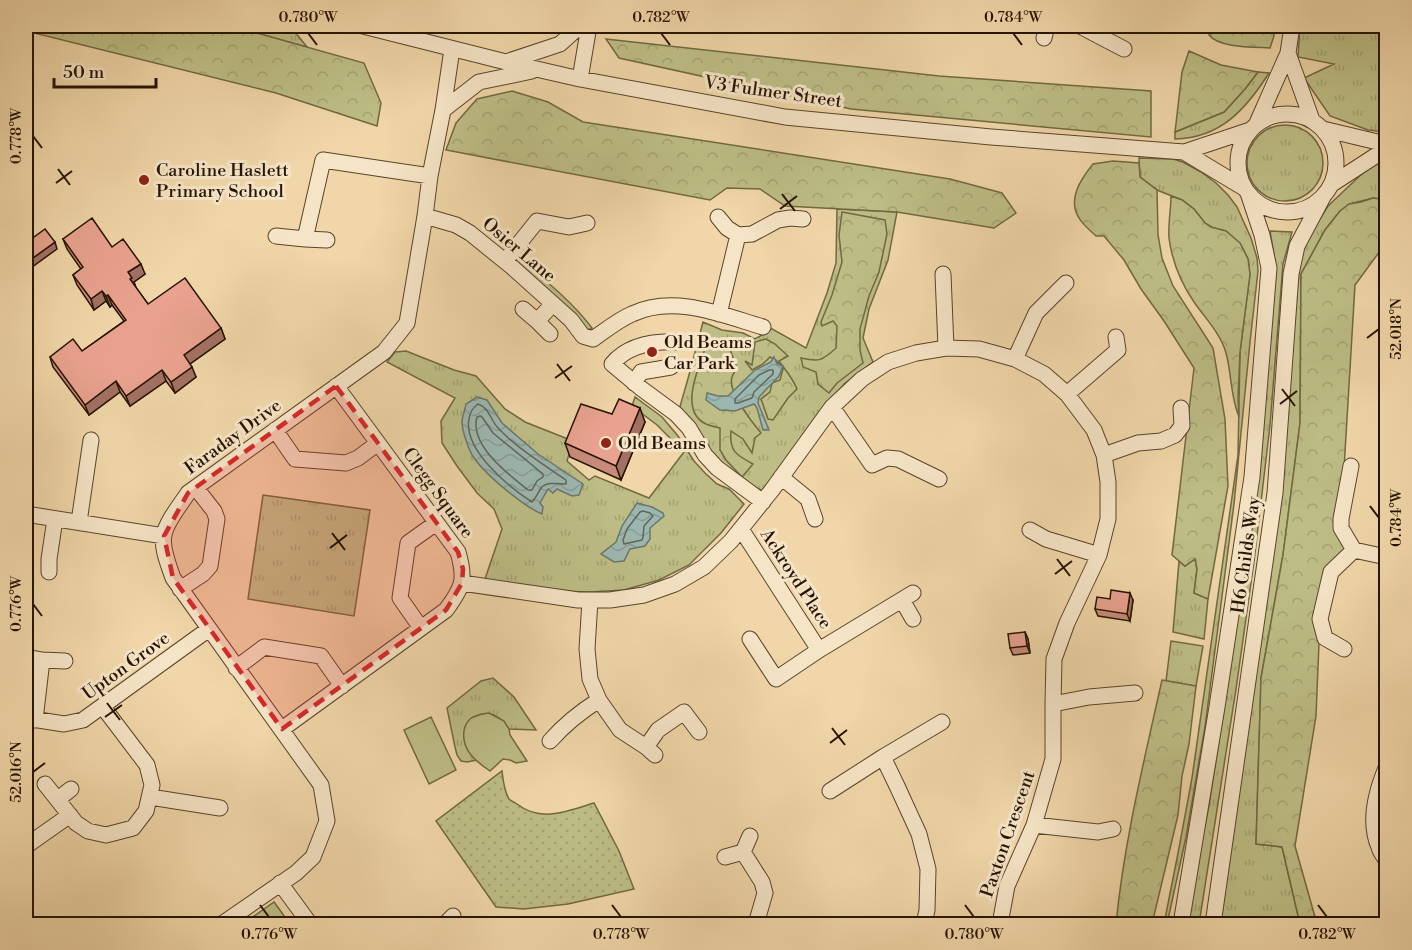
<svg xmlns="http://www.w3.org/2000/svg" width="1412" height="950" font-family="'Libre Bodoni',serif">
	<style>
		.grass { fill: url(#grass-tufts); stroke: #726842; stroke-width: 1.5 }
		.forest { fill: url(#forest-crowns); stroke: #726842; stroke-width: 1.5 }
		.park { fill: #bdbd85; stroke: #726842; stroke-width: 1.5 }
		.garden { fill: url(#garden-dots); stroke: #726842; stroke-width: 1.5 }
		.water { fill: url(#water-waves); stroke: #6d766a; stroke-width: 1.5 }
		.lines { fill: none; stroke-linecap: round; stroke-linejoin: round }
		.shore { stroke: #616658; stroke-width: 1.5 }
		.minor-casing { stroke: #58442a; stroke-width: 17 }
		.minor { stroke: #f5e4c6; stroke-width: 15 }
		.wall { fill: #c88b7b; stroke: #261400; stroke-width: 1.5 }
		.shaded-wall { fill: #a37164; stroke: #261400; stroke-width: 1.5 }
		.building { fill: #e9a28f; stroke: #261400; stroke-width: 1.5 }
		.marked { fill: #d62828; fill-opacity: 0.2; stroke: #d62828; stroke-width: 4.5; stroke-dasharray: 12 8; stroke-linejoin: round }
		.ticks { fill: none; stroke: #261400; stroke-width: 2 }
		.poi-dot { fill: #8f2418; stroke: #f5e4c6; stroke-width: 2 }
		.labels { text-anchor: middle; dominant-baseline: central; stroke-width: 6; stroke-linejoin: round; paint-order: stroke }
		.street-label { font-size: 18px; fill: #261400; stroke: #f5e4c6 }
		.poi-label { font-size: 18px; fill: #261400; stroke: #f5e4c6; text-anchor: start }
		.neatline { fill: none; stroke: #261400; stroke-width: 2 }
		.ticks-label { font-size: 15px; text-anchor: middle; fill: #261400 }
	</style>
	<defs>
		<pattern id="grass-tufts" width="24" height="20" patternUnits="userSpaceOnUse" patternTransform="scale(1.5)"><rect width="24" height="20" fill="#bdbd85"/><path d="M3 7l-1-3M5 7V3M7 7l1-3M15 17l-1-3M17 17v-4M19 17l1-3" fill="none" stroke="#a2a271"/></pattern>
		<pattern id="forest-crowns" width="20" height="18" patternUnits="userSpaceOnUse" patternTransform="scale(1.5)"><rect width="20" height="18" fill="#bdbd85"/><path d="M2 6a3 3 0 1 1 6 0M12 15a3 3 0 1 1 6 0" fill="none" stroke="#a2a271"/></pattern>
		<pattern id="garden-dots" width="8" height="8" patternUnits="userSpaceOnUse" patternTransform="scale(1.5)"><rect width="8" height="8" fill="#bdbd85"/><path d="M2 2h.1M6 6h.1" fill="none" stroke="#a2a271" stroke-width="1.8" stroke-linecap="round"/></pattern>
		<pattern id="water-waves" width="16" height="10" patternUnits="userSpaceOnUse" patternTransform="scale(1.5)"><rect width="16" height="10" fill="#9cb7b0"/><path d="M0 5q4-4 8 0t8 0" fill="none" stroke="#869c96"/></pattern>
	</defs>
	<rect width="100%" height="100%" fill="#f0d6a8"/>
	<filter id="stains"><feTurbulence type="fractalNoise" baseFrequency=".00333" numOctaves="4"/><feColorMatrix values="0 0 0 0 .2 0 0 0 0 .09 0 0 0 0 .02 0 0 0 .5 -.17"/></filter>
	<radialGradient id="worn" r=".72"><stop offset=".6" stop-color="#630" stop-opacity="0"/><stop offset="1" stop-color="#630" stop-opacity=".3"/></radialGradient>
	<path class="grass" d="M232,26H290L307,47Z
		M1300,26H1386V132L1368,130L1330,116L1304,78L1334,64L1298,57Z
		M1258,72L1269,73C1246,109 1221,138 1175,139V132L1224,112L1245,89Z
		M1247 163a38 38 0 1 1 76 0a38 38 0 1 1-76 0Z
		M1386,157V200L1373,198L1350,204L1340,211L1325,230L1301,274L1300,423L1283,555L1261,678L1256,844L1282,847L1300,924H1213L1275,493L1297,297L1298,274L1304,248L1309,236L1328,206L1366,170Z
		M1139,158L1173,159L1183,162L1201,172L1216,183L1228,195L1237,207L1251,238L1257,258L1258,271L1250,342L1234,504L1205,727L1186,837L1167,924H1164L1179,848L1192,778L1238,455L1240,352L1250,274L1248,259L1241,245L1226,231L1213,228L1205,223L1194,209L1182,200L1157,190L1140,177Z
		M837,209L897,212L888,260L869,309L863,338L873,362L844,384L762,491L726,471L679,410L689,375L703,322L722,330L743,333L755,339L764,334L767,326L806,348L827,293L836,263Z
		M1270,231L1292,232L1283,264L1270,425L1254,562L1236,689L1199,924H1185L1209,805L1231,664L1254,494L1275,261Z
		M515,257C544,278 571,300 592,328L585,332L514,261Z
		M406,351L454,370L476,376L505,409L525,422L573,441L567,461L589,480L595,476L649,498L684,452L657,425L632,406L635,397L662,417L678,436L694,461L705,473L717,484L729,489L744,504L721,533L689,565L659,580L624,590L591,592L551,591L485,579L502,529L494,509L477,493L457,466L442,443L441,421L455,398L387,362L395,352Z
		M263,495L370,510L354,616L248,599Z
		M1195,559L1197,569L1194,593L1208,599L1204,639L1173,632L1179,561L1185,566Z
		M1171,641L1203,646L1196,686L1166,681Z
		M493,678L514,697L536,730L509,729C484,690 443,734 477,760L467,762L461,761L457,755L455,747L447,708L481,681Z"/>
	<path class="forest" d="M26,26H232L364,63L381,103L377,126L276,93L26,31Z
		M1229,26H1274V36L1270,48C1254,47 1219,48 1209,35L1215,29L1227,28Z
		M606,39L939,76L1151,91V137L851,109L619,58Z
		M1189,51L1221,65L1258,72L1245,89L1224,112L1175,132L1182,72Z
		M512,91L548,102L583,122L950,179L1002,193L1016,213L994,228L897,212L785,206L760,189L727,188L710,200L446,150L456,123L477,99Z
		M1113,161L1139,163L1140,177L1157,190L1158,235L1162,258L1173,286L1213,348L1225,419L1228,486L1208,599L1194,593L1197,569L1195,559L1185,566L1172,555L1194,368L1164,321L1141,289L1124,260L1104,236H1096C1091,231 1083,225 1079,218C1067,199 1081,179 1093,164Z
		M1171,196L1182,200L1194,209L1205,223L1211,227L1226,231L1240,243L1248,259L1250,274L1240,352L1238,399L1239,417C1230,395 1232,375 1226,353C1221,334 1205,318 1194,302C1181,283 1172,261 1169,238C1168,224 1171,209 1171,196Z
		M1373,198L1386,200V249L1380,251L1355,285L1341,519L1354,550L1331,572L1320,619L1316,716L1295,846L1317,924H1300L1282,847L1256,844L1261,678L1283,555L1300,423L1301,274L1325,230L1340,211L1349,204L1361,202Z
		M842,212L885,220L887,234L879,272L869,296L860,329V350L863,363L837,383L829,393L818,384L816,372L803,367L801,358C819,362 822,361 836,348L837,326L833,321L822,326L821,322L832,295L842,262L839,235Z
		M719,339L729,347L737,368C735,371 733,374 732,377C727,391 752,422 761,433L755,438L752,453L743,439L731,431C729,451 736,455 753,464L742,477L726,460L720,450V428C716,427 710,426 706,424C678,411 699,367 706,346Z
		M766,339L775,344L788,356L779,361C786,371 793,378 797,389L788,398L773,420L768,419L761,399L770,392L772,383L780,380L783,369L776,360L770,357L763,364L752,370L745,361L752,365L755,342Z
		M1162,680L1196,686L1189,744L1182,776L1178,815L1152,924H1116C1124,842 1144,761 1162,680Z"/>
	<path class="park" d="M489,713L504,721L509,729L510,735L527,761L516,763L510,760L503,759L490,771C484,767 476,761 471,755C463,745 460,729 470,719C475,715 483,714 489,713Z
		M431,717L456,770L429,784L404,730Z
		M274,902L290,924H243Z"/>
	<path class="garden" d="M502,771C503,780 504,791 509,799C511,801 514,802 517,804C541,823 568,811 594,803L619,851L634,889L568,904L524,909L496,907L436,821Z"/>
	<path class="water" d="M774,357L777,364L783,366L779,376L759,397L758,403L769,430H763L757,408L754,404L735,411L720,410L706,400L707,393L718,396H728L755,370L771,362Z
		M477,397L487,400L502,423L538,454L583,484L579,495L572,496L557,489L553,493L548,489L540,503L543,507L542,514C523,506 486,475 474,458C469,451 462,431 462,422C462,417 465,410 466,404Z
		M637,503L652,507L663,513L664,516L650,528V539L645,546L630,549L624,561L614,562L601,554L616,542L622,526Z"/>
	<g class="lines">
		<path class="shore" d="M769,370H773V374L754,392L752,398L738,403H735V399L759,375Z
			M478,404C489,407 491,421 498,428C517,448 544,465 566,480V484C559,484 547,481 541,488C538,493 536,498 532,502C509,487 463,450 469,419C470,412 472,408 478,404Z
			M480,416L482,417L493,433L543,474V477L537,481L532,490H528C509,475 469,445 477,417Z
			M643,511L650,513L653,516L644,526L643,537L642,540L624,544L623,540L627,529L640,512Z"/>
		<defs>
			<path id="minor" d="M363,26L506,62L580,79L785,117L991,137L1184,152L1250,130
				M1080,26L1124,49
				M1044,38L1047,26
				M1288,53L1312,120
				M506,62L560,44L580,26
				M580,79L589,26
				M443,110L479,82L532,71
				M1238 163a49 49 0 1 1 98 0a49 49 0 1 1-98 0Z
				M1257,123L1288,53L1292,26
				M1323,129L1386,144
				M1184,152L1244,188
				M1332,184L1386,149
				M425,216L456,225L470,233L512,267L571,320L583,336L593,339C606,330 618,320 632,314C674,294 722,315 763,327
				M718,217L727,228L738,235
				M276,236L305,239L323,160L430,176
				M305,239L327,240
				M505,261L537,221L569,227L587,223
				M943,274L946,348
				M523,309L537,321L553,304
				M719,314L738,235L752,234L778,220L790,218L803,219
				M537,321L550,334
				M677,342C653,341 628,345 612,364L642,389L676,414L689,428L705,455L717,468L763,502
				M1015,359L1036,313L1066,283
				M634,383L641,372L671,367
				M1067,394L1118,350L1116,337
				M832,407L872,465L887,458L898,459L939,479
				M275,430L295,459L346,463L358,458L378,443
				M1104,455L1138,443L1161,441L1175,435L1182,426L1181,408
				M1351,466L1341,519V528L1354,550
				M781,477L808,499L815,519
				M26,514L164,536
				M79,522L91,440
				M741,529L819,650
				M1030,530L1046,539L1099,555
				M49,572V559L55,519
				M462,583L578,600H610L644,595L675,584L704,567L731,541L772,490L832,407L862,379L888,362L916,353L946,348L979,349L1015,359L1044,374L1067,394L1094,430L1104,455L1108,482V519L1099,555L1067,623L1054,659L1053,704V759L1034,825L1007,886L1000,924
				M180,589L203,574L210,566L217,519L214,511L196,488
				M590,600L587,649L590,679L599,700L620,730L646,747L655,755
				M902,600L913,619
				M421,628L400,598L408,543L436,523
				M750,639L776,679L819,650L913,593
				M1344,649L1325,638L1320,619L1331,572L1354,550L1386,557
				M26,657L42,660L65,661
				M236,668L264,647L321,656L342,686
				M1053,704L1089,697L1135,693
				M26,718L64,724L83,720L209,629
				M35,720L42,660
				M282,729L446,610C463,587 466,580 458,552L336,386
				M550,741C565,724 580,712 599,700
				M646,747L658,730L684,712L699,732
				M883,757L897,786L919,834L928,869L927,910L924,924
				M1386,768C1376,792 1368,822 1379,847C1380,852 1384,856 1386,860
				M45,784L76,823L88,831L106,835L133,828L146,811L152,785L147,765L103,707
				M830,791L883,757L942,722
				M150,797L220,808
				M58,799L71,789
				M1034,825L1098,832L1113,829
				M26,846L70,815
				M743,852L750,836
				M725,857L743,852L762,882L765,893L756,924
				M280,883L310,924
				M222,924L296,873L313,857L327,821L321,785L173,578C169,566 161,548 164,535C166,522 181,504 188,493L384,352L407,323L425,216L430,176L443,110L452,49
				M445,924L453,916
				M1181,924L1217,707L1252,477L1269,268L1262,235L1248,193
				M1213,924L1275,493L1291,274L1297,246L1324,195"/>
		</defs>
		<use href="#minor" class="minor-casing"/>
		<use href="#minor" class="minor"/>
	</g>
	<path class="wall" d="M63,239L112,247L145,274L134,282L136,288L148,304L221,328L225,339L190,364L196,377L175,393L166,381L130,406L120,392L89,415L53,367L50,357L82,351L124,321L112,305L110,307L106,301L94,310L77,285L73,275L81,269L67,249Z
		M612,414L645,422L621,480L570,457L565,443Z
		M1110,599L1133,600L1130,621L1098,616L1095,609Z
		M1025,632L1028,639L1030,653L1013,655L1010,648Z"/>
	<path class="shaded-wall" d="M55,242L57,249L28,270L26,263Z
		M141,264L145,274L134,282L136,288L130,279L128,272Z
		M102,291L106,301L94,310L91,299Z
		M108,295L112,305L110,307L106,296Z
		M221,328L225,339L187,366L184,355Z
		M192,367L196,377L175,393L171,382Z
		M162,370L166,381L130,406L126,396Z
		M116,381L120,392L89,415L85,405Z
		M640,408L645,422L621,480L616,466Z
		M1130,593L1133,600L1130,621L1127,614Z
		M1025,632L1028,639L1030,653L1027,646Z"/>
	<path class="building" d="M92,218L112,247L123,239L141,264L128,272L132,278L130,279L148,304L185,278L221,328L184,355L192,367L171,382L162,370L126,396L116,381L85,405L50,357L73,339L82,351L126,320L108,295L106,296L102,291L91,299L73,275L83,267L63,239Z
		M45,229L55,242L26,263V243Z
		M619,399L640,408L616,466L565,443L581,404L612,414Z
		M1111,590L1130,593L1127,614L1095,609L1097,597L1110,599Z
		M1025,632L1027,646L1010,648L1008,634Z
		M1026,922V924H1011V923Z"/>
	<path class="marked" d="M336,386L458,552L463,569L462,583L446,610L282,729L173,578L164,536L188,493Z"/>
	<path class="ticks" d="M308,33L317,45M661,33L670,45M1013,33L1022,45M33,136L42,148M58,169L70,185M56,183L72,171M782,194L795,211M780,209L797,196M1367,338L1379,329M557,364L570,381M555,378L572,366M1282,389L1295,406M1280,404L1297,391M1370,506L1379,518M332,533L345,550M330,548L347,535M1057,559L1070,576M1055,574L1072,561M33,604L42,616M107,703L120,720M105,717L122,705M832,728L845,745M830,743L847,730M33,772L45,763M260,905L269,917M612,905L621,917M965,905L974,917M1318,905L1327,917"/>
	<g class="poi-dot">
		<circle cx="144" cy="180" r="6"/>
		<circle cx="652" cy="352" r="6"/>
		<circle cx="606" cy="443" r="6"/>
	</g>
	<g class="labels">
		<g class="street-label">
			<text transform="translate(773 92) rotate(8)">V3 Fulmer Street</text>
			<text transform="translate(519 250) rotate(40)">Osier Lane</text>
			<text transform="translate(233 437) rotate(-36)">Faraday Drive</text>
			<text transform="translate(438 493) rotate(54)">Clegg Square</text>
			<text transform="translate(1246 555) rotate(-82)">H6 Childs Way</text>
			<text transform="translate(796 579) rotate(57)">Ackroyd Place</text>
			<text transform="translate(126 666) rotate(-36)">Upton Grove</text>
			<text transform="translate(1008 834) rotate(-71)">Paxton Crescent</text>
		</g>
		<g class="poi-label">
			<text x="156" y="170">Caroline Haslett<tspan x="156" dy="21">Primary School</tspan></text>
			<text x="664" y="342">Old Beams<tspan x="664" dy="21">Car Park</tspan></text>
			<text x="618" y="443">Old Beams</text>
		</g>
	</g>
	<rect width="1412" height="950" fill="none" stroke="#f0d6a8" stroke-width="66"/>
	<path d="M54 78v9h102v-9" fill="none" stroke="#261400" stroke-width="3"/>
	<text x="63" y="78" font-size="18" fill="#261400" stroke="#f5e4c6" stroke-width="4.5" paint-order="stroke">50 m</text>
	<rect x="33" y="33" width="1346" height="884" class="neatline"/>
	<g class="ticks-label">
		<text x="308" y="22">0.780°W</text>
		<text x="661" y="22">0.782°W</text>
		<text x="1013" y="22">0.784°W</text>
		<text transform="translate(16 136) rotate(-90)" y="5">0.778°W</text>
		<text transform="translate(1396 329) rotate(-90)" y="5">52.018°N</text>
		<text transform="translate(1396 518) rotate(-90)" y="5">0.784°W</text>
		<text transform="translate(16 604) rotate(-90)" y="5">0.776°W</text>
		<text transform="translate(16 772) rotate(-90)" y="5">52.016°N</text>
		<text x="269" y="939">0.776°W</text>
		<text x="621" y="939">0.778°W</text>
		<text x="974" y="939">0.780°W</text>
		<text x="1327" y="939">0.782°W</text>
	</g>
	<rect width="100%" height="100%" filter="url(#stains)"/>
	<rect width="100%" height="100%" fill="url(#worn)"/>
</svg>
